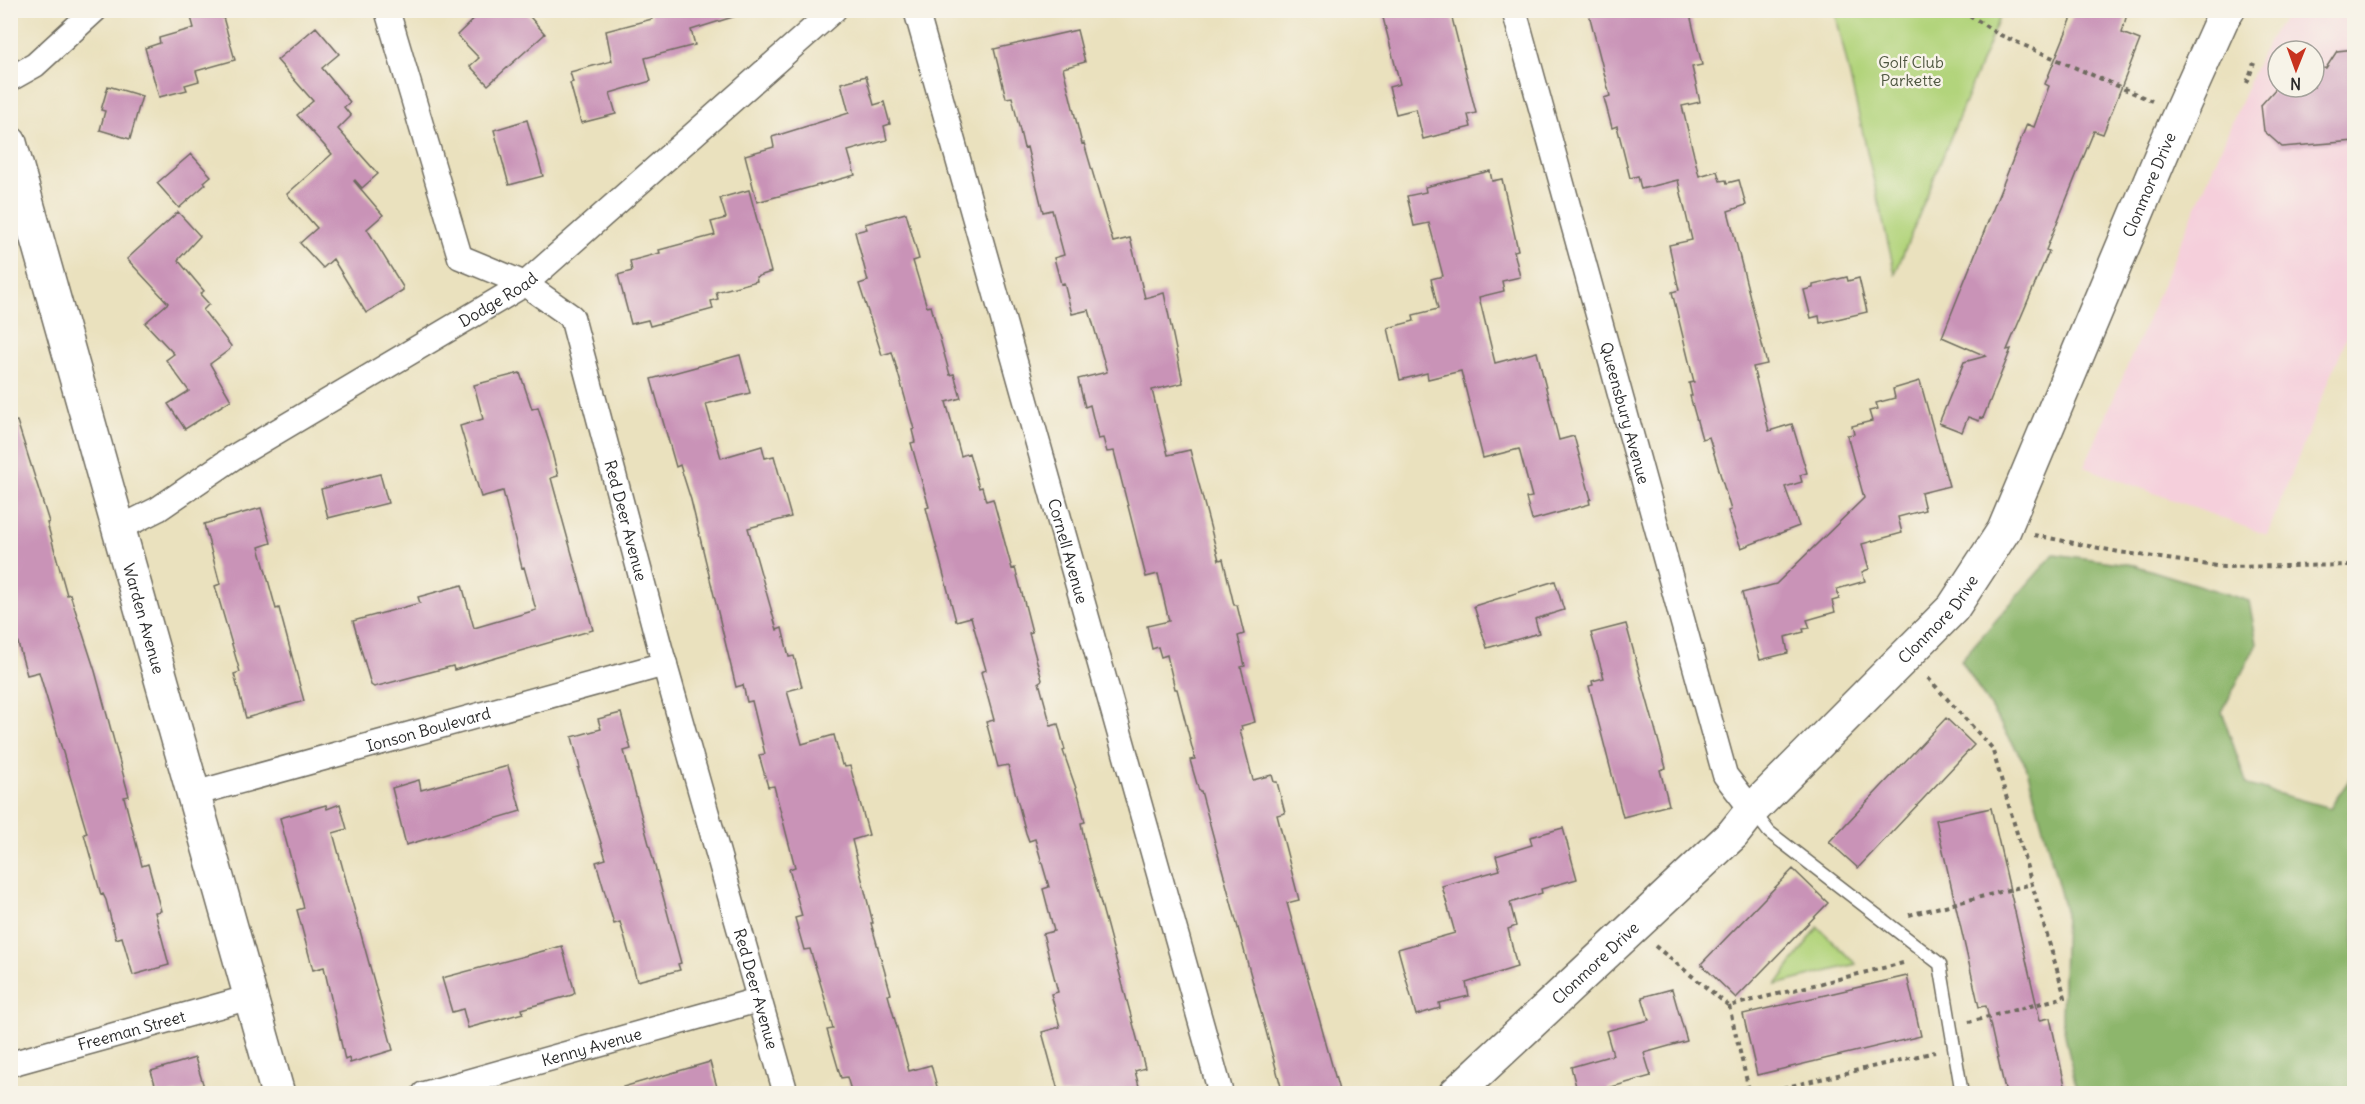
<svg xmlns="http://www.w3.org/2000/svg" width="2365" height="1104" font-family="Delius,sans-serif">
	<style>
		.built { fill: #f5cfdb; fill-rule: evenodd }
		.green { fill: #b2d47c; stroke: #6e8054; stroke-width: 1.5 }
		.forest { fill: #8db66c; stroke: #5c704c; stroke-width: 1.5 }
		.building { fill: #c993b7 }
		.lines { fill: none; stroke-linecap: round; stroke-linejoin: round }
		.lane-casing { stroke: #6e6b5e; stroke-width: 15 }
		.street-casing { stroke: #6e6b5e; stroke-width: 27 }
		.secondary-casing { stroke: #6e6b5e; stroke-width: 36 }
		.path { stroke: #6e6b5e; stroke-width: 4; stroke-dasharray: 4.5 4.5; stroke-linecap: butt }
		.lane { stroke: #fff; stroke-width: 12 }
		.street { stroke: #fff; stroke-width: 24 }
		.secondary { stroke: #fff; stroke-width: 33 }
		.labels { text-anchor: middle; dominant-baseline: central; stroke-width: 5; stroke-linejoin: round; paint-order: stroke }
		.park-label { font-size: 16px; fill: #4d553f; stroke: #f7f3e8 }
		.street-label { font-size: 16px; fill: #2b2b2b; stroke: #f7f3e8 }
	</style>
	<rect width="100%" height="100%" fill="#f7f3e8"/>
	<filter id="ink" filterUnits="userSpaceOnUse"><feTurbulence type="fractalNoise" baseFrequency=".0167" numOctaves="2"/><feDisplacementMap in="SourceGraphic" scale="12" xChannelSelector="R" yChannelSelector="G"/><feConvolveMatrix kernelMatrix="1 2 1 2 8 2 1 2 1" color-interpolation-filters="sRGB"/></filter>
	<filter id="wash" filterUnits="userSpaceOnUse"><feTurbulence type="fractalNoise" baseFrequency=".008" numOctaves="4" result="noise"/><feDisplacementMap in="SourceGraphic" scale="24" xChannelSelector="R" yChannelSelector="G"/><feGaussianBlur stdDeviation="1.35" result="paint"/><feColorMatrix in="noise" values="0 0 0 0 0 0 0 0 0 0 0 0 0 0 0 0 0 1.4 0 .05"/><feComposite in="paint" operator="in"/></filter>
	<g filter="url(#wash)">
		<rect width="100%" height="100%" fill="#eae1be"/>
		<path class="built" d="M2293,11H2354V319L2267,535L2084,467L2261,55L2276,28ZM2278,51H2314V87H2278Z"/>
		<path class="green" d="M1835,11H2002L1895,274Z
			M1818,927L1856,964L1776,985Z"/>
		<path class="forest" d="M2054,554L2134,565L2249,601L2257,643L2222,712L2247,785L2330,808L2354,773V1093H2077L2062,1019L2065,910L2026,765L1961,660Z"/>
		<g id="blocks">
			<path class="building" d="M189,10H221L235,60L196,71L199,81L185,85L187,90L159,97L145,48L160,43L159,38L194,28Z
				M483,10H524L545,34L488,85L470,66L479,58L457,35Z
				M650,10H735L736,16L691,30L695,45L645,58L651,81L610,93L616,114L581,123L570,83L573,82L570,72L612,61L606,31L652,19Z
				M1381,10H1450L1476,113L1468,115L1471,127L1423,139L1416,109L1396,114L1389,87L1400,84Z
				M1588,10H1689L1702,65L1692,67L1700,102L1682,106L1699,176L1717,171L1720,181L1726,180L1727,183L1739,180L1746,205L1728,211L1767,364L1753,367L1769,431L1792,424L1807,473L1800,475L1802,482L1785,487L1799,526L1741,548L1728,511L1731,510L1709,437L1702,439L1690,396H1692L1689,383L1694,382L1672,292L1679,290L1669,245L1692,240L1678,180L1641,189L1638,176L1630,178L1617,126L1612,128L1604,98L1610,96Z
				M2075,10H2128L2122,33L2140,40L2103,134L2094,131L2046,250L2049,251L2007,350L2011,349L1983,418L1980,417L1979,421L1968,417L1962,432L1939,423L1964,362L1986,356L1942,337L2027,124L2034,127L2049,86L2045,84Z
				M316,27L339,54L322,68L350,102L344,107L351,116L338,129L378,174L362,188L355,180L354,181L383,215L367,229L403,287V290L366,313L333,259L323,268L300,243L317,228L287,194L332,154L297,115L313,101L277,60Z
				M1077,30L1085,62L1063,68L1082,144L1084,143L1113,242L1130,238L1145,298L1164,293L1183,383L1152,390L1168,455L1190,450L1219,560L1223,559L1234,605H1237L1244,634L1238,636L1245,666L1241,667L1255,722L1241,726L1242,729L1240,730L1253,780L1272,775L1274,782H1277L1285,813L1277,815L1299,900L1287,903L1340,1094H1283L1201,791H1199L1190,760L1195,759L1177,689H1175L1167,655L1161,657L1158,647L1152,649L1147,626L1169,621L1158,574L1146,577L1114,451L1107,452L1103,438L1098,439L1090,405L1085,407L1078,379L1107,372L1089,310L1072,314L1064,283L1061,284L1054,258L1064,255L1052,210L1043,212L1027,147L1024,148L1012,97L1006,98L994,49Z
				M2355,49V141L2282,147L2264,131L2261,105L2278,86L2314,87V69L2326,68L2337,51Z
				M866,76L874,105L884,102L890,124L884,126L887,140L848,151L855,175L757,202L745,155L774,147L772,137L849,113L841,83Z
				M108,86L142,96L130,139L100,130L105,111L101,110Z
				M527,120L543,176L509,185L494,130Z
				M191,154L211,176L204,182L206,184L179,208L157,183Z
				M1490,171L1492,181L1502,179L1518,250L1514,251L1520,277L1502,281L1504,291L1479,297L1495,363L1537,352L1559,440L1574,436L1591,499L1589,500L1590,504L1532,520L1526,498L1532,497L1519,449L1483,458L1461,371L1428,379L1427,373L1400,380L1388,328L1414,321L1413,315L1438,309L1431,279L1443,276L1429,223L1414,226L1407,196L1426,192L1425,187Z
				M749,190L771,272L756,277L757,281L716,292L718,299L711,301L713,309L650,326L648,320L631,324L618,275L632,271L630,261L660,253L659,250L715,235L711,222L726,218L720,198Z
				M178,212L200,236L178,260L204,291L200,294L209,304L203,310L231,346L229,350L210,364L231,400L185,429L168,404L189,391L166,360L174,354L145,323L168,303L127,259Z
				M906,213L919,259L913,261L927,307L931,306L950,375L954,374L961,398L946,402L961,456L969,453L979,488L982,487L986,501L993,499L1012,569L1015,568L1024,601L1032,632L1029,633L1042,680L1039,682L1051,726L1058,724L1065,750L1063,751L1079,797L1085,822L1081,823L1086,848L1145,1068L1135,1071L1141,1094H1059L1042,1032L1060,1027L1051,994L1058,992L1043,934L1054,931L1043,889L1049,887L1035,839L1029,841L1026,833L1008,765L998,767L987,725L986,722L994,720L981,672L986,670L971,617L956,621L926,508L929,507L911,443L915,442L912,430L914,429L892,352L882,355L859,284L868,281L855,232L867,229L865,224Z
				M1847,277L1848,281L1859,278L1867,312L1820,323L1819,316L1811,318L1804,290L1813,288V285Z
				M740,355L750,393L706,404L721,458L762,446L765,458L774,456L791,517L748,528L777,630L782,628L789,657L794,656L802,687L787,691L802,744L834,735L842,765L844,764L845,767L850,766L869,835L852,840L873,923H871L891,994L888,995L909,1071L931,1065L939,1094H852L847,1077L841,1078L827,1030L833,1029L823,992L810,949L804,950L795,918L802,916L789,869L795,867L774,786L768,787L759,755L765,754L752,701L747,702L743,685L736,687L691,500L680,465L676,467L651,379Z
				M520,373L532,409L538,407L550,445L558,476L551,478L593,630L454,670L453,666L374,687L371,685L353,621L420,603L418,597L462,585L474,628L536,610L524,567L522,568L503,491L481,497L460,426L483,419L474,385Z
				M1920,381L1949,486L1921,493L1925,510L1898,517L1902,533L1862,544L1869,569L1862,572L1865,581L1837,589L1839,599L1832,601L1835,612L1807,620L1810,628L1803,629L1804,632L1785,637L1788,653L1760,660L1742,593L1776,584L1864,498L1847,435L1854,434L1852,426L1872,421L1869,411L1878,409L1876,403L1895,398L1893,389Z
				M17,421L49,522L47,523L67,595L70,594L95,671L129,796L124,797L142,866L148,864L161,911L155,912L169,965L133,975L122,937L116,939L106,900L103,894L101,895L84,834L87,833L39,672L27,675L16,636L10,638V422Z
				M380,474L388,503L328,518L321,489Z
				M261,508L271,543L259,547L276,609L279,608L304,701L246,718L234,674L240,672L215,586L220,584L204,524Z
				M1555,581L1564,610L1535,619L1539,633L1487,648L1474,606Z
				M1626,624L1666,768L1660,770L1669,805L1623,817L1589,686L1593,685L1592,681L1604,678L1591,633Z
				M621,713L631,749L624,751L681,963L678,964L680,970L637,981L620,922L614,924L596,862L606,859L578,769L580,768L572,737L601,729L598,719Z
				M1946,718L1974,745L1858,868L1829,842Z
				M508,766L521,811L406,845L392,788L419,780L421,790Z
				M340,804L347,829L333,833L393,1050L350,1063L349,1058L345,1060L324,967L313,970L297,910L304,908L280,818L326,805L327,809Z
				M1991,808L2040,1020L2050,1018L2067,1094H2006L1986,1006L1979,1007L1936,820Z
				M1563,828L1577,879L1541,889L1542,893L1510,903L1516,926L1508,929L1517,967L1466,983L1469,996L1439,1003L1440,1008L1416,1015L1398,949L1455,933L1442,886L1500,870L1496,856L1532,845L1530,837Z
				M1793,869L1828,903L1736,998L1701,964Z
				M562,946L575,993L572,995L536,1005L522,1009L523,1013L468,1028L463,1009L452,1012L442,978Z
				M1907,976L1921,1036L1757,1075L1743,1014Z
				M1672,989L1687,1041L1644,1053L1651,1076L1608,1088L1610,1094H1578L1571,1067L1613,1055L1606,1031L1649,1020L1642,997Z
				M195,1058L204,1087L181,1094H158L151,1071Z
				M710,1062L719,1094H624L623,1087Z"/>
		</g>
	</g>
	<g filter="url(#ink)">
		<use href="#blocks" fill-opacity="0" stroke="#6e6b5e" stroke-width="1.5"/>
		<g class="lines">
			<defs>
				<path id="lane" d="M1753,811L1769,832L1940,964L1962,1094"/>
				<g id="street">
					<path id="s1" d="M387,10L460,257L525,284L572,317L660,648L786,1094"/>
					<path id="s2" d="M916,10L1221,1094"/>
					<path id="s3" d="M1514,10L1725,775L1752,810"/>
					<path d="M10,79L35,65L95,10"/>
					<path id="s4" d="M120,528L158,509L234,457L525,284L834,10"/>
					<path id="s5" d="M193,794L665,664"/>
					<path id="s6" d="M10,1064L251,997"/>
					<path id="s7" d="M424,1094L758,1000"/>
				</g>
				<g id="secondary">
					<path id="s8" d="M10,143L278,1094"/>
					<path id="s9" d="M1455,1094L1733,834L1752,810L1953,608L2004,530L2165,146L2222,19L2228,10"/>
				</g>
			</defs>
			<use href="#lane" class="lane-casing"/>
			<use href="#street" class="street-casing"/>
			<use href="#secondary" class="secondary-casing"/>
			<path class="path" d="M1962,10L1998,34L2152,101
				M2247,83L2254,63
				M2034,535L2119,552L2223,567L2354,565
				M1928,678L1992,748L2065,997L1969,1022
				M1909,915L2032,884
				M1655,946L1729,1006L1903,963
				M1729,1006L1750,1094
				M1757,1094L1935,1052"/>
			<use href="#lane" class="lane"/>
			<use href="#street" class="street"/>
			<use href="#secondary" class="secondary"/>
		</g>
	</g>
	<g class="labels">
		<g class="park-label">
			<text x="1911" y="62">Golf Club<tspan x="1911" dy="18">Parkette</tspan></text>
		</g>
		<g class="street-label">
			<text stroke="none"><textPath href="#s9" startOffset="1164">Clonmore Drive</textPath></text>
			<text stroke="none"><textPath href="#s4" startOffset="442">Dodge Road</textPath></text>
			<text stroke="none"><textPath href="#s3" startOffset="418">Queensbury Avenue</textPath></text>
			<text stroke="none"><textPath href="#s1" startOffset="596">Red Deer Avenue</textPath></text>
			<text stroke="none"><textPath href="#s2" startOffset="562">Cornell Avenue</textPath></text>
			<text stroke="none"><textPath href="#s8" startOffset="494">Warden Avenue</textPath></text>
			<text stroke="none"><textPath href="#s9" startOffset="678">Clonmore Drive</textPath></text>
			<text stroke="none"><textPath href="#s5" startOffset="244">Ionson Boulevard</textPath></text>
			<text stroke="none"><textPath href="#s9" startOffset="192">Clonmore Drive</textPath></text>
			<text stroke="none"><textPath href="#s1" startOffset="1082">Red Deer Avenue</textPath></text>
			<text stroke="none"><textPath href="#s6" startOffset="126">Freeman Street</textPath></text>
			<text stroke="none"><textPath href="#s7" startOffset="174">Kenny Avenue</textPath></text>
		</g>
	</g>
	<rect width="2365" height="1104" fill="none" stroke="#f7f3e8" stroke-width="36"/>
	<g transform="translate(2296 69) rotate(181)"><circle r="28" fill="#f7f3e8" stroke="#a5a39c" stroke-width="1.5"/>
	<path d="M0-4.5L10 22L0 15L-10 22Z" fill="#c8321e"/>
	<text y="-9" font-size="16" font-weight="bold" text-anchor="middle" fill="#2b2b2b">N</text>
	</g>
</svg>
